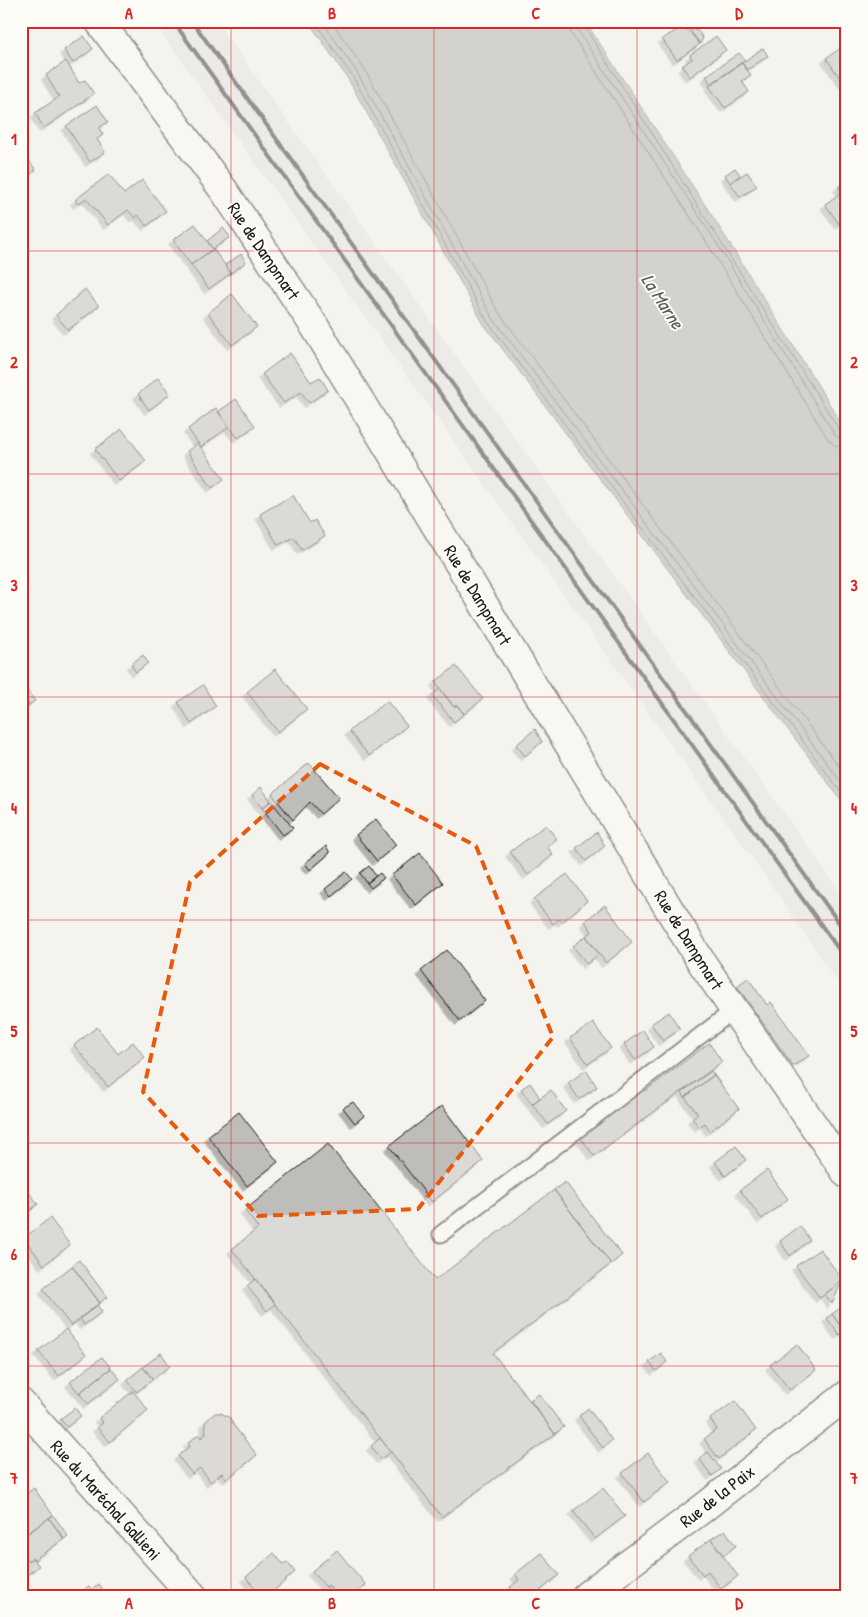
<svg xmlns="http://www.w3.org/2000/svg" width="868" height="1617" font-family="'Patrick Hand',sans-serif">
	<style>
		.built { fill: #e4e3de }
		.water { fill: #abaaa6; stroke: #72716f }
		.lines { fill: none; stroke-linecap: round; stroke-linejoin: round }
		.shore { stroke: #555553; stroke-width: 1 }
		.building { fill: #bebdba; stroke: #1c1c1c; filter: url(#shadow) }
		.service-casing { stroke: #1c1c1c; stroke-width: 19 }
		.minor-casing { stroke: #1c1c1c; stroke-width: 31 }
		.tertiary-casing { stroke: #1c1c1c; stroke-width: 31 }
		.service { stroke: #fdfcf7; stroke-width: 15 }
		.minor { stroke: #fdfcf7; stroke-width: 28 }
		.tertiary { stroke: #fdfcf7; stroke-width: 28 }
		.rail { stroke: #1c1c1c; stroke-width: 4 }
		.marked { fill: none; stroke: #e8590c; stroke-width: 4; stroke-dasharray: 10 6; stroke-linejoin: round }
		.grid { fill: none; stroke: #d62828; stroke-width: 1; stroke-opacity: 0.55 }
		.labels { text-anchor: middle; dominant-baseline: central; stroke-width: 4; stroke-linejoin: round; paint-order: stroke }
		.street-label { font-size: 18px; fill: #1c1c1c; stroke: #fdfcf7 }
		.water-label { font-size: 19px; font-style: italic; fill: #5c5c5a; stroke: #fdfcf7 }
		.neatline { fill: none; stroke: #d62828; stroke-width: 2 }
		.grid-label { font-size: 16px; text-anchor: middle; font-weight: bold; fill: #d62828 }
	</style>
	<defs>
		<filter id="shadow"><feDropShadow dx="-4.5" dy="4.5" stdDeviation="0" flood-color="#0004"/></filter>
	</defs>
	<rect width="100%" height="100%" fill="#f4f3ee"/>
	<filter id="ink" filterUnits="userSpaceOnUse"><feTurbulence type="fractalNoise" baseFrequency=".02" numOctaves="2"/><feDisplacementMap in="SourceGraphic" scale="10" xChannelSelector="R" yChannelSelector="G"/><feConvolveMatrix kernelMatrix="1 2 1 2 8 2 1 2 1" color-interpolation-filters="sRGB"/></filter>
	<g filter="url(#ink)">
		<path class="built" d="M153,21H216L847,901V996L769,882Z"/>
		<path class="water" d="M308,21H585L718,225L847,432V808L483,323L348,79Z"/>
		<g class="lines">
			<path class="shore" d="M314,21L353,77L487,321L847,800
				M322,21L358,74L492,317L847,790
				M331,21L365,70L499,313L847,777
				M567,21L571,33L702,235L828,439L836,446L847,448
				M575,21L577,29L709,231L835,435L840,439L847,440
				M581,21L840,431L847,434"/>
		</g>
		<path class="building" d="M684,26L700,44L677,60L662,39Z
			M692,29L697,30L703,38L700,44L690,30Z
			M84,36L93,49L73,63L64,50Z
			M716,36L726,50L690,77L682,66L692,59L690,55Z
			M847,44V88L826,58Z
			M763,48L768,56L747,70L742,63Z
			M739,53L745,60L711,84L706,76Z
			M66,61L79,83L85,80L94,94L44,128L35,113L59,97L46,75Z
			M742,63L751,75L742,81L749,92L725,108L709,86Z
			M97,105L108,122L99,128L103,135L97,139L105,152L90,162L66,126Z
			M26,157L36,170L23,180L21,178V161Z
			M735,168L740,175L730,183L725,175Z
			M747,172L757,186L740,197L730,183Z
			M109,174L124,194L142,180L166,211L147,226L138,215L135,218L128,210L108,225L86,198L78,204L75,200Z
			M846,181L847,183V199L838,187Z
			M842,192L847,199V219L839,224L825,204Z
			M195,224L213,249L191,265L173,240Z
			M223,228L230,237L213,249L207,241Z
			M213,249L231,273L209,289L191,265Z
			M241,254L246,262L231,273L225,265Z
			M85,289L99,306L68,330L56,315Z
			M232,294L257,327L232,345L208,313Z
			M290,353L311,382L320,377L328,390L309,403L301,392L284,403L262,374Z
			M158,378L170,394L149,410L138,394Z
			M236,399L255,426L238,438L218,412Z
			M216,408L229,427L201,447L188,429Z
			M122,429L146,461L119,481L95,449Z
			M198,443L224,479L212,488L187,451Z
			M293,495L310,523L315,520L325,536L302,550L294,537L278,545L260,514Z
			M143,655L148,663L136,672L131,664Z
			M456,666L483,699L464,714L457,705L454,707L435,682Z
			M275,669L307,709L278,732L247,692Z
			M21,683L35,701L29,705L21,695Z
			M203,685L216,706L191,724L178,702Z
			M440,689L454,707L457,705L464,714L454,722L432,695Z
			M21,695L29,705L21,711Z
			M387,701L407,726L369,756L349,731Z
			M535,729L542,742L525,756L516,745Z
			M309,763L339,798L321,814L310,802L293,820L272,794Z
			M261,787L271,801L262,808L252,795Z
			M271,801L293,828L283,835L262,808Z
			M376,819L396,845L377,861L356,835Z
			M546,825L557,839L547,846L553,855L528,875L510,852Z
			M597,832L605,846L586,861L576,848Z
			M326,846L330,853L310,870L305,863Z
			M420,853L443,883L416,905L392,875Z
			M369,866L376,876L367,883L360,873Z
			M346,872L352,879L331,896L325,889Z
			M380,873L384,878L371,888L367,883Z
			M567,874L587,901L562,922L559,919L553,924L534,899Z
			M605,905L632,942L606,963L586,936L592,932L585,921Z
			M586,936L599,954L587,964L573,946Z
			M447,950L485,1001L460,1021L421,971Z
			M748,978L767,1005L771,1002L809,1056L793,1066L737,986Z
			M669,1012L680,1029L663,1041L651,1024Z
			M593,1023L611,1048L588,1064L570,1038Z
			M97,1027L118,1054L133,1042L145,1057L108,1087L74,1045Z
			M643,1030L654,1047L635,1060L624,1044Z
			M709,1043L722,1062L594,1156L579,1135L641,1086L645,1091Z
			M586,1070L597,1087L579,1099L568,1083Z
			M711,1071L714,1075L685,1097L682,1092Z
			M714,1075L739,1109L710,1131L705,1123L699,1127L692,1118L698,1114L685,1097Z
			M530,1083L540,1098L532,1104L521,1089Z
			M551,1090L566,1111L548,1124L532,1104Z
			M353,1102L364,1116L355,1123L343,1108Z
			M442,1106L483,1161L432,1202L389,1146Z
			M239,1112L278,1162L247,1186L208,1136Z
			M328,1144L435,1280L554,1190L611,1264L493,1353L555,1434L442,1517L232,1249L258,1228L245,1210Z
			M736,1146L746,1160L725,1176L715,1162Z
			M767,1170L788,1199L762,1219L740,1190Z
			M21,1182L38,1204L21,1218Z
			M565,1182L622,1255L611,1264L554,1190Z
			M50,1218L70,1245L44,1265L24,1238Z
			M800,1226L810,1240L790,1256L780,1241Z
			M820,1249L843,1280L820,1298L796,1266Z
			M79,1260L107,1297L100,1303L72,1266Z
			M72,1266L100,1303L71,1326L43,1289Z
			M255,1279L275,1304L267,1311L247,1286Z
			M842,1281L832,1304L825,1294Z
			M847,1303V1334L832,1314Z
			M97,1305L102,1312L84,1325L80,1318Z
			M832,1314L844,1331L839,1335L827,1318Z
			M66,1329L86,1355L59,1376L38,1351Z
			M797,1344L816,1370L790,1390L770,1365Z
			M161,1353L170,1366L153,1379L143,1367Z
			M661,1353L667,1362L656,1371L649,1362Z
			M102,1357L111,1368L79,1393L70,1382Z
			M143,1367L153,1379L137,1392L127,1380Z
			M111,1368L120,1379L88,1404L79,1393Z
			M133,1391L148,1410L110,1442L97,1427L103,1423L99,1418Z
			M539,1394L564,1427L555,1434L530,1400Z
			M735,1401L756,1430L719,1459L704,1439L717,1429L710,1419Z
			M75,1408L81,1416L67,1427L60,1419Z
			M588,1408L612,1440L603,1448L579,1416Z
			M215,1413H221L230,1418L234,1426L257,1455L227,1479L222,1473L211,1482L200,1468L192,1474L178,1456L190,1446L188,1443L199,1434L201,1438L206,1434L205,1422Z
			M380,1438L391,1452L381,1459L371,1446Z
			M708,1452L721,1469L712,1476L699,1458Z
			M648,1453L670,1482L644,1502L622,1473Z
			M34,1488L53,1515L23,1537L21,1534V1498Z
			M603,1488L625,1516L595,1539L573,1511Z
			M53,1515L68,1536L64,1539L49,1518Z
			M49,1518L64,1539L34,1560L33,1558L28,1561L22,1553L26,1550L21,1538Z
			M725,1530L736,1546L723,1555L711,1539Z
			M711,1539L738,1576L721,1589L708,1571L703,1575L688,1556Z
			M21,1542L26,1550L22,1553L28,1561L33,1558L39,1566L21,1579Z
			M337,1550L366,1585L354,1596H337L328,1585L326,1587L312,1571Z
			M274,1553L283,1564L287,1562L295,1572L268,1596H262L246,1577Z
			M542,1553L559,1575L534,1596H517L510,1587L519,1580L515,1574Z
			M99,1584L107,1596H95L91,1590Z
			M328,1585L337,1596H333L326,1587Z
			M89,1586L95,1596H76Z"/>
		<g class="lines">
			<defs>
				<path id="service" d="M441,1234L734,1010"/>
				<path id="minor" d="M21,1403L193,1596
					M586,1596L702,1509L847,1395"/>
				<path id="tertiary" d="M99,21L225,192L315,327L702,963L847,1174"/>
			</defs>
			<use href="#service" class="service-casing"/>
			<use href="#minor" class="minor-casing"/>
			<use href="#tertiary" class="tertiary-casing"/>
			<use href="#service" class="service"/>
			<use href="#minor" class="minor"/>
			<use href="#tertiary" class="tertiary"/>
			<path class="rail" d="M173,21L847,961
				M192,21L847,934"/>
		</g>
	</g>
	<path d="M0 0H868V1617H0ZM320,764L476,846L553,1037L418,1209L258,1216L143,1092L190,882Z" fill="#f4f3ee" fill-opacity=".55" fill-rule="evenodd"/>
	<path class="marked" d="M320,764L476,846L553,1037L418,1209L258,1216L143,1092L190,882Z"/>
	<path class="grid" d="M231,21V1596M434,21V1596M637,21V1596M21,251H847M21,474H847M21,697H847M21,920H847M21,1143H847M21,1366H847"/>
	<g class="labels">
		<g class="street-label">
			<text transform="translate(264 251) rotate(56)">Rue de Dampmart</text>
			<text transform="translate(478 595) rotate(59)">Rue de Dampmart</text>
			<text transform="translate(689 940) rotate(58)">Rue de Dampmart</text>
			<text transform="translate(717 1496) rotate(-38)">Rue de la Paix</text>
			<text transform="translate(106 1500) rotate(48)">Rue du Maréchal Gallieni</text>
		</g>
		<g class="water-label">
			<text transform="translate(663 301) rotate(57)">La Marne</text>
		</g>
	</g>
	<rect width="868" height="1617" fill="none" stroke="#fdfcf7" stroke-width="55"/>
	<rect x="28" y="28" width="812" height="1562" class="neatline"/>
	<g class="grid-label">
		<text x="129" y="19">A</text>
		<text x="332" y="19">B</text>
		<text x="536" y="19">C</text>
		<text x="739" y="19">D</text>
		<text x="14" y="145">1</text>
		<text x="854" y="145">1</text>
		<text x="14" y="368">2</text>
		<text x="854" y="368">2</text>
		<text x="14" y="591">3</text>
		<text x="854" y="591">3</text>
		<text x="14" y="814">4</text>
		<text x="854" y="814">4</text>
		<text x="14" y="1037">5</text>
		<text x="854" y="1037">5</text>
		<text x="14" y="1260">6</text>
		<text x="854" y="1260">6</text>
		<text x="14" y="1484">7</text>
		<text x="854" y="1484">7</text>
		<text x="129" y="1609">A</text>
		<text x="332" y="1609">B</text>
		<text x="536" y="1609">C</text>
		<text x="739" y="1609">D</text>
	</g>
</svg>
